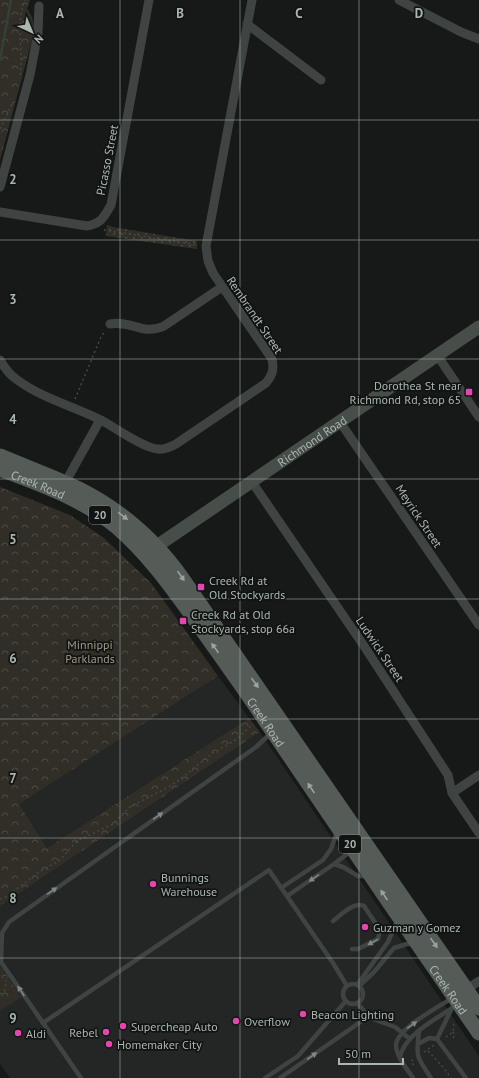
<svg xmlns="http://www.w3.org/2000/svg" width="479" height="1078" font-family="'PT Sans',sans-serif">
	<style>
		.built { fill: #232625 }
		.grass { fill: url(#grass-dots) }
		.forest { fill: url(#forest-crowns) }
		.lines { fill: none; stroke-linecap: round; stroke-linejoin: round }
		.stream { stroke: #314134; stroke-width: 2.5 }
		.path { stroke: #424945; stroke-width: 1.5; stroke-dasharray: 2 3; stroke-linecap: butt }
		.lane { stroke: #3f4442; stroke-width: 4.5 }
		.street { stroke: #3f4442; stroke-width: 9 }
		.secondary { stroke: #474d49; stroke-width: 13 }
		.primary { stroke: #555c58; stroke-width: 15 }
		.oneway { fill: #99a59e }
		.oneway2 { fill: #7f8983 }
		.grid { fill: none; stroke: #aab7af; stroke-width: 1; stroke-opacity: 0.55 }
		.poi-dot { fill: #e246af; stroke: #121413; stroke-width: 1.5 }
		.labels { text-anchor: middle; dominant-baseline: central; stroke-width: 3.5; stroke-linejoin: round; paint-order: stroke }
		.shield { fill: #121413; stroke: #7c8680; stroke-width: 1 }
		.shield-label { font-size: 11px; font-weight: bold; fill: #aab7af }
		.street-label { font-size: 12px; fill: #aab7af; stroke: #121413 }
		.poi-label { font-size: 12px; fill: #aab7af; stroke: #121413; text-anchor: start }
		.park-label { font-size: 12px; fill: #a19883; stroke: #121413 }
		.grid-label { font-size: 13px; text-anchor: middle; font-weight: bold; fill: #aab7af; stroke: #121413; stroke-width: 3.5; stroke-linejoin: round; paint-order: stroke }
	</style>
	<defs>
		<pattern id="grass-dots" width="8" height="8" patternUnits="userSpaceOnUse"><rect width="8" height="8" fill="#302e27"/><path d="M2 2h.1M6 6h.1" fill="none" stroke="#4b4a44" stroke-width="1.8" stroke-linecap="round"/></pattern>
		<pattern id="forest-crowns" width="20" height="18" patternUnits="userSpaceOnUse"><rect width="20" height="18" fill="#302e27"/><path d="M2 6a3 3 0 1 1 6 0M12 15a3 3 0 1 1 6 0" fill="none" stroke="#4b4a44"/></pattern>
	</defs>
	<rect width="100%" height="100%" fill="#171918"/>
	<path class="built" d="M218,676L249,718L47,848L18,804Z
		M260,732L479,1056V1078H10L0,1064V1011L20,996L0,965V906Z"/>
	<path class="grass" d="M107,225L113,227L197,241V249L106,236Z"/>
	<path class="forest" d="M0,0H30L27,8L32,17L34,26L32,40L0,160Z
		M0,487L70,515L104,538L151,583L218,676L19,804L47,848L249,718L260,732L0,906Z
		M0,965L21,997L0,1011Z"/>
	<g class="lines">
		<path class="stream" d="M0,60L11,0"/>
		<path class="path" d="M20,75C24,51 15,24 25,0
			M0,129L13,102
			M104,230L198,245
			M75,399L101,337L105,331
			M0,899L6,897L39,872L60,860L77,841L113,824L130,807L172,785L213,753L237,739L253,724
			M0,994L5,990L6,980
			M453,1032L455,1035L453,1038
			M446,1037L453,1032L454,1021
			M428,1051L444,1068L451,1078
			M424,1052L434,1045
			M413,1060L411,1061L414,1066"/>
		<path class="lane" d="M334,864L343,867L358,876H368
			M281,888L323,860L331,849L337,832
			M287,896L334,864L351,851
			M333,921C341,915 354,901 364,906L380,930L378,939L358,949H352
			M343 994a10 10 0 1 1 20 0a10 10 0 1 1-20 0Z
			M357,985L388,942L397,921
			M359,986L374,972L394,948L407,944H415
			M358,1004L370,1018L395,1027L410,1039
			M43,1023L269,870L333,963L347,986
			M419,1031C416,1057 416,1056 431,1078
			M437,1039L451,1010
			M418,1044L429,1038L437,1039L466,1078
			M400,1057C405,1033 438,1019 456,1005
			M81,1078L1,962L2,933L9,922L256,747L270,734
			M265,1078L298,1056L345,1002
			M280,1078L369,1016
			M413,1078C407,1069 396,1056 396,1045C397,1028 439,1007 452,998"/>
		<path class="street" d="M399,0L461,32L479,39
			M247,24L321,80
			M0,187L30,75L38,33L39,6
			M0,212L87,226C102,223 104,217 111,205L149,0
			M110,324C131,320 143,336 164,326L222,287
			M437,355L479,417
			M0,360C4,367 9,374 16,379C41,398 73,406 101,420C116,428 143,448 158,449C164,450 170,447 176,444L266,383C273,374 274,369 272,359L213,273L208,261L206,246L252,0
			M340,422L479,625
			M252,482L364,646L448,775L452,793L479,833
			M65,483L100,420
			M452,793L479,775
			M464,991L479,981"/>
		<path class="secondary" id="s1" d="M148,552L479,327"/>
		<g class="primary">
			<path d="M0,456C26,467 54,477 79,489C121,510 155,540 182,578L479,1008"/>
			<path id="s2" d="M0,469C42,485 83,499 118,528C149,555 172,588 196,621C219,654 243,687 265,720C336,825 407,929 479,1033"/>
		</g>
	</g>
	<defs><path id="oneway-solid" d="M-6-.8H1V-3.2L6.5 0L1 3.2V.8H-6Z"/></defs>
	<g class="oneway">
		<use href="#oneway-solid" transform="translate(123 516) rotate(37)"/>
		<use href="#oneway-solid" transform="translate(181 576) rotate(55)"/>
		<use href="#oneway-solid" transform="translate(215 648) rotate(-126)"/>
		<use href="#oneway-solid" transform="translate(255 683) rotate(55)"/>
		<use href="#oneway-solid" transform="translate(311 788) rotate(-124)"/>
		<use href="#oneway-solid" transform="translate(384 895) rotate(-124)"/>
		<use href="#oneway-solid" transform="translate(434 943) rotate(55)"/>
	</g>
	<g class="oneway2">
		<use href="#oneway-solid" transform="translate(158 816) rotate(-35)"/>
		<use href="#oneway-solid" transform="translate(314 878) rotate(146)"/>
		<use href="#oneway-solid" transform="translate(52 891) rotate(-35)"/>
		<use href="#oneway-solid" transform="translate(373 942) rotate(151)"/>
		<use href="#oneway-solid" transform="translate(21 991) rotate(-124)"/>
		<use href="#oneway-solid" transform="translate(412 1025) rotate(-35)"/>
		<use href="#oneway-solid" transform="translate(312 1056) rotate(-35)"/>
	</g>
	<path class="grid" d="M120,0V1078M240,0V1078M359,0V1078M0,120H479M0,240H479M0,359H479M0,479H479M0,599H479M0,719H479M0,838H479M0,958H479"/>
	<g class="poi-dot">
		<rect x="465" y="388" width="8" height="8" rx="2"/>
		<rect x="197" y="583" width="8" height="8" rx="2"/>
		<rect x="179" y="617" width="8" height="8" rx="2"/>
		<circle cx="153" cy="884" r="4"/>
		<circle cx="365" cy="927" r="4"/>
		<circle cx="303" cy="1014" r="4"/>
		<circle cx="236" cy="1021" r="4"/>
		<circle cx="123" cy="1026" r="4"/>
		<circle cx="106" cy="1032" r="4"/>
		<circle cx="18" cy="1033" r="4"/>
		<circle cx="109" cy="1044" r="4"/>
	</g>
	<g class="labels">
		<g class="shield">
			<rect x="89" y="506" width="22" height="18" rx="3"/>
			<rect x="339" y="835" width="22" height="18" rx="3"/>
		</g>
		<g class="shield-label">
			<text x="100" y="515">20</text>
			<text x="350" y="844">20</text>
		</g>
		<g class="street-label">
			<text transform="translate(107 160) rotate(-79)">Picasso Street</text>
			<text transform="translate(255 315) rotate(56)">Rembrandt Street</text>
			<text stroke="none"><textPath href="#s1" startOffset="198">Richmond Road</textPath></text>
			<text stroke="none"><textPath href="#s2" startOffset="41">Creek Road</textPath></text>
			<text transform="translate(419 516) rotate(56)">Meyrick Street</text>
			<text transform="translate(380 649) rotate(56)">Ludwick Street</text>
			<text stroke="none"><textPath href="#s2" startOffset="377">Creek Road</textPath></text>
			<text stroke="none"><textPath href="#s2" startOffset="701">Creek Road</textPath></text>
		</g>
		<g class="poi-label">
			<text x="461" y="385" text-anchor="end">Dorothea St near<tspan x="461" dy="14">Richmond Rd, stop 65</tspan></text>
			<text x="209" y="580">Creek Rd at<tspan x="209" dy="14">Old Stockyards</tspan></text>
			<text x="191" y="614">Creek Rd at Old<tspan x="191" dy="14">Stockyards, stop 66a</tspan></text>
			<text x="161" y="877">Bunnings<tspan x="161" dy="14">Warehouse</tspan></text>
			<text x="373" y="927">Guzman y Gomez</text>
			<text x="311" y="1014">Beacon Lighting</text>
			<text x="244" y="1021">Overflow</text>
			<text x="131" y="1026">Supercheap Auto</text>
			<text x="98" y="1032" text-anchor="end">Rebel</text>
			<text x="26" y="1033">Aldi</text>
			<text x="117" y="1044">Homemaker City</text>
		</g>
		<g class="park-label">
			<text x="90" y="644">Minnippi<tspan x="90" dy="14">Parklands</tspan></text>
		</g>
	</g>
	<g class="grid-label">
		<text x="60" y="18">A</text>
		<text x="180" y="18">B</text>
		<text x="299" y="18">C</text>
		<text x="419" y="18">D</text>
		<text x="13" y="184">2</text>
		<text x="13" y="304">3</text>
		<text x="13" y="424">4</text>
		<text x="13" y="544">5</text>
		<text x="13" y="663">6</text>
		<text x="13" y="783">7</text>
		<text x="13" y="903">8</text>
		<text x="13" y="1023">9</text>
	</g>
	<g transform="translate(32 32) rotate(136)" stroke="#121413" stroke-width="3" paint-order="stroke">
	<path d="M0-3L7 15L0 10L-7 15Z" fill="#aab7af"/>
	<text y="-6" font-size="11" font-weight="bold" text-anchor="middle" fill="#aab7af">N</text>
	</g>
	<path d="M339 1058v6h64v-6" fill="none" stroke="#aab7af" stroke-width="2"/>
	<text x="345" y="1058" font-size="12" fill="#aab7af" stroke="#121413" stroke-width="3" paint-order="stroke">50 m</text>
</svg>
